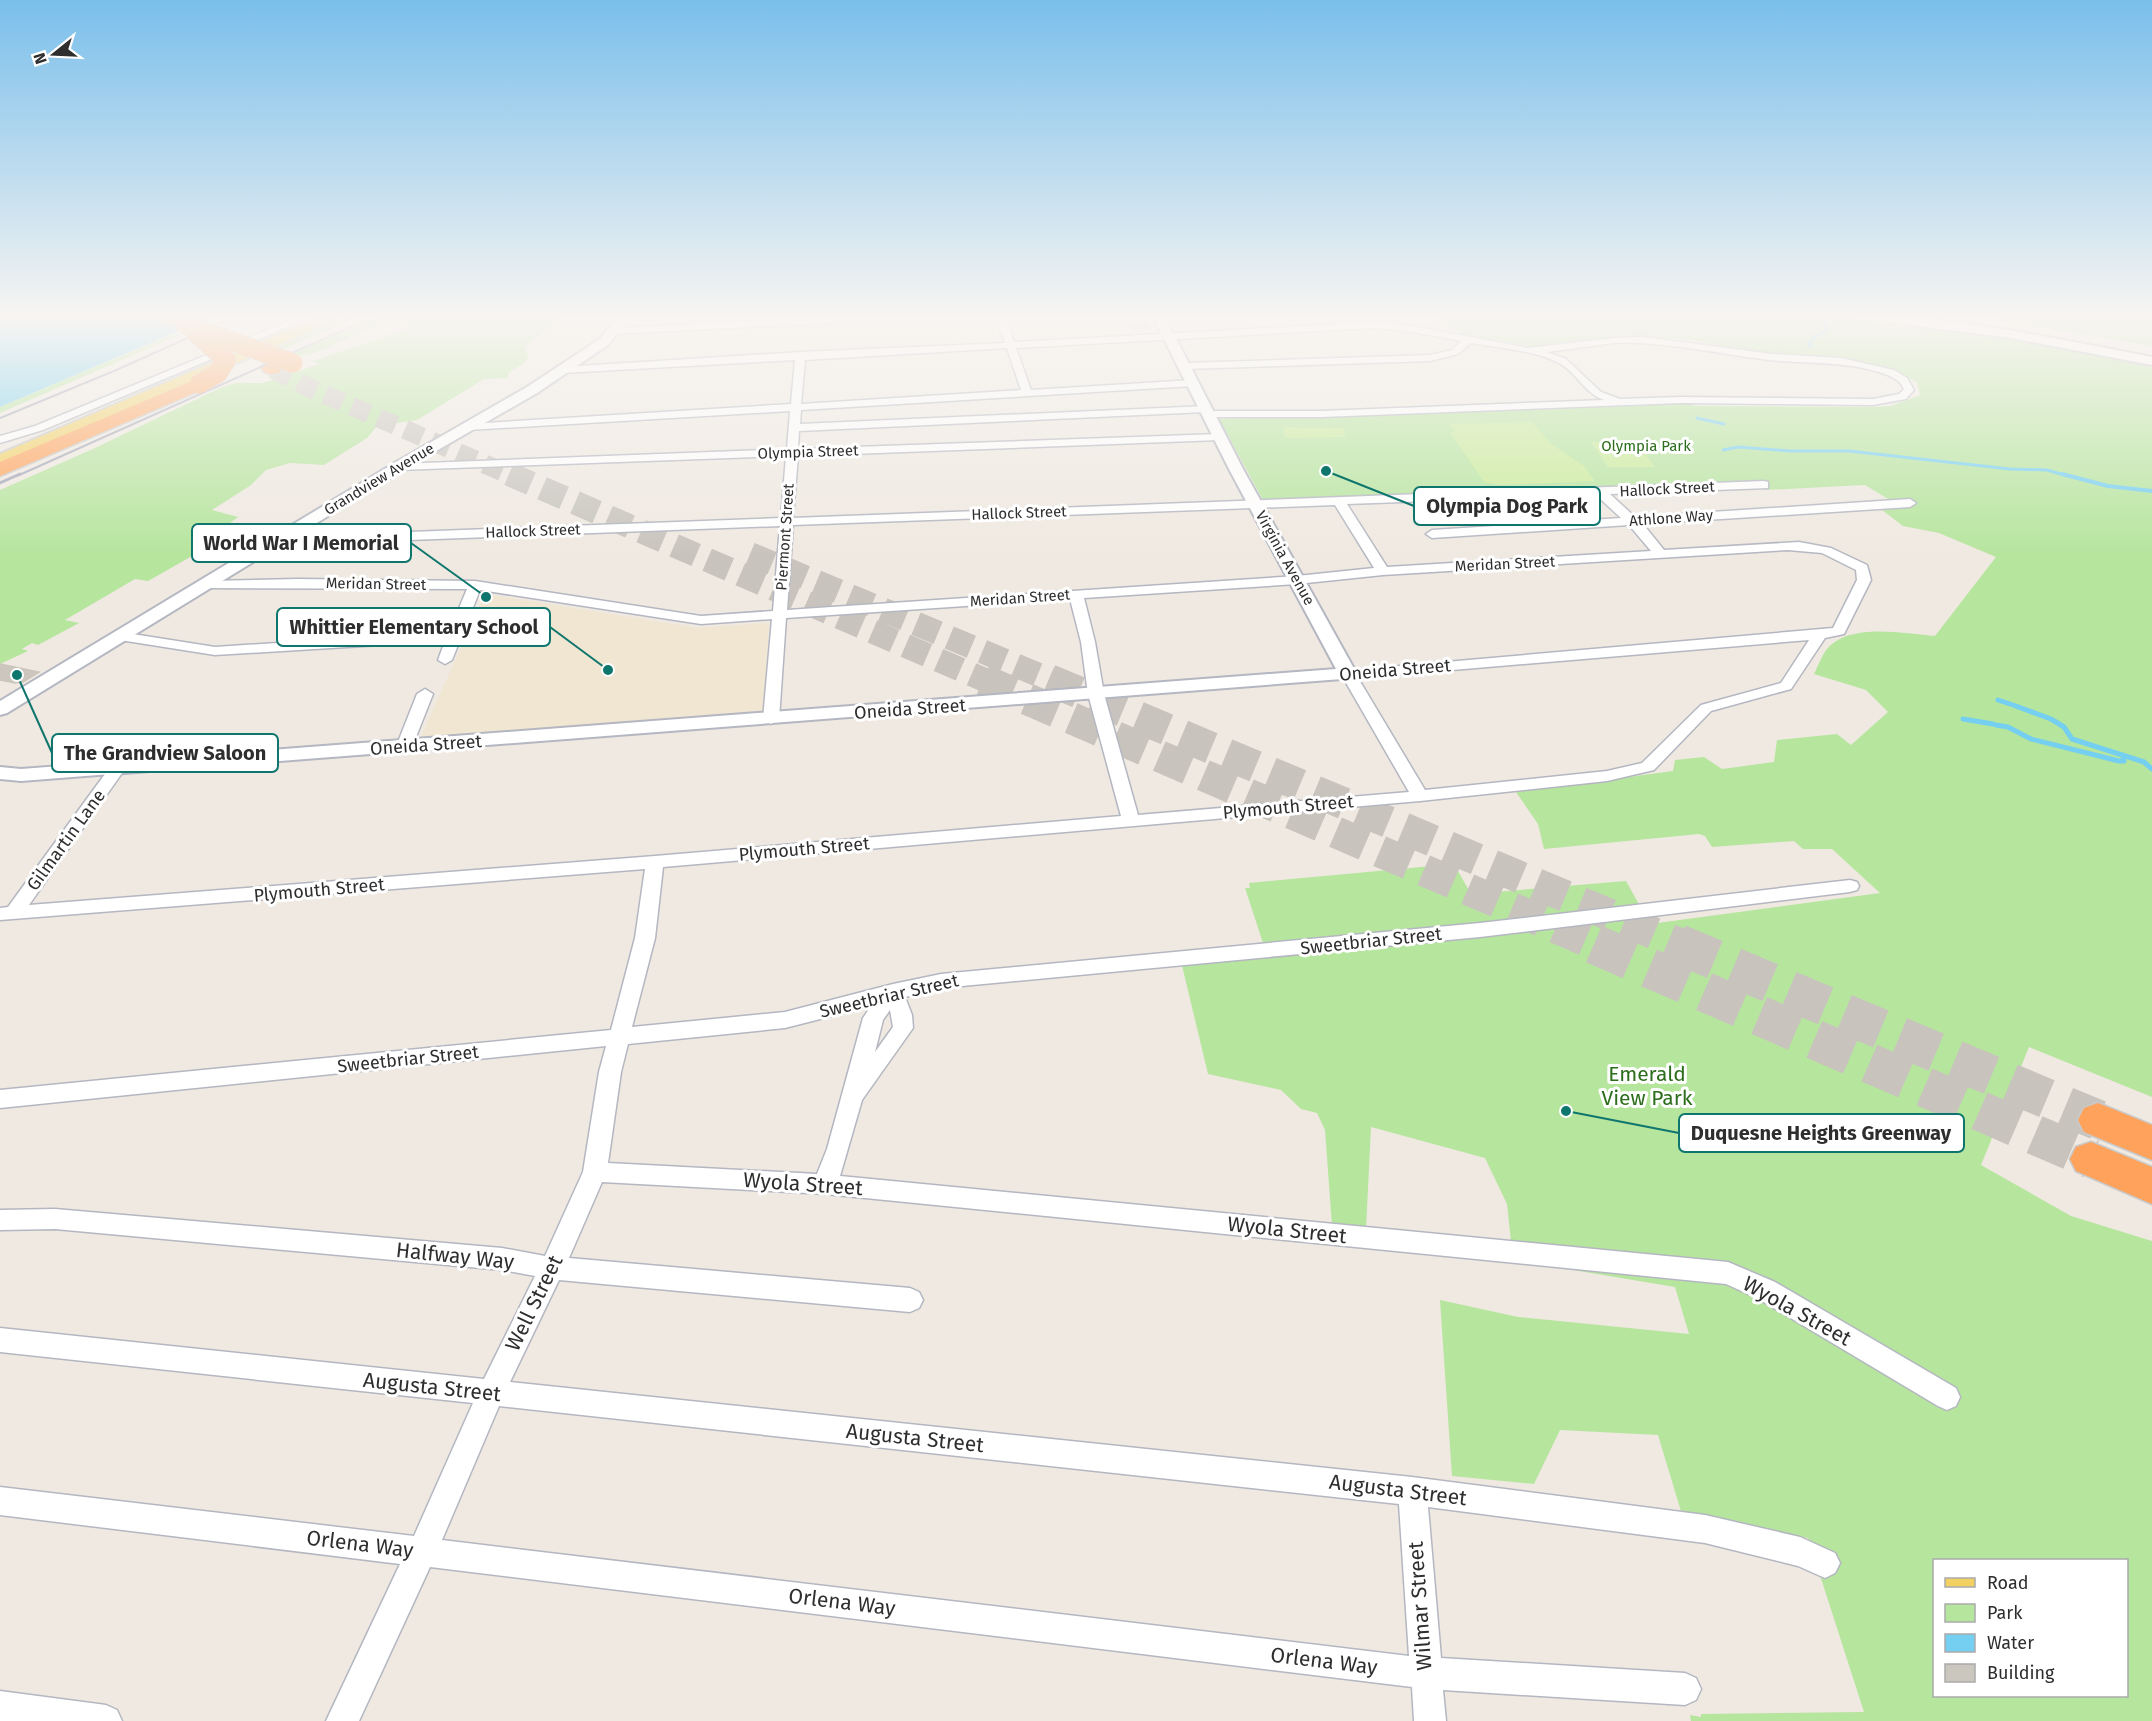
<svg xmlns="http://www.w3.org/2000/svg" width="2152" height="1721" font-family="'Fira Sans',sans-serif">
	<style>
		.education { fill: #f0e6d1 }
		.green { fill: #b6e59e; fill-rule: evenodd }
		.pitch { fill: #c9ec9a }
		.water { fill: #75cff0 }
		.lines { fill: none; stroke-linecap: round; stroke-linejoin: round }
		.stream-far2 { stroke: #75cff0; stroke-width: 3 }
		.stream-far1 { stroke: #75cff0; stroke-width: 4 }
		.stream { stroke: #75cff0; stroke-width: 5 }
		.building { fill: #cbc7bf; stroke: #cbc5ba; stroke-width: 1.5 }
		.tertiary-tunnel { stroke: #c8c4bd; stroke-width: 13; stroke-dasharray: 13 7; stroke-linecap: butt }
		.motorway-tunnel-far3 { stroke: #c8c4bd; stroke-width: 19; stroke-dasharray: 19 10; stroke-linecap: butt }
		.motorway-tunnel-far2 { stroke: #c8c4bd; stroke-width: 24; stroke-dasharray: 24 12; stroke-linecap: butt }
		.motorway-tunnel-far1 { stroke: #c8c4bd; stroke-width: 32; stroke-dasharray: 32 16; stroke-linecap: butt }
		.motorway-tunnel { stroke: #c8c4bd; stroke-width: 40; stroke-dasharray: 40 20; stroke-linecap: butt }
		.minor-casing { stroke: #b4b7c1; stroke-width: 3 }
		.tertiary-casing { stroke: #b4b7c1; stroke-width: 4 }
		.primary-casing { stroke: #c9c9c9; stroke-width: 4 }
		.motorway-casing { stroke: #c9c9c9; stroke-width: 3 }
		.minor { fill: #fff; fill-rule: evenodd }
		.tertiary { fill: #fff; fill-rule: evenodd }
		.primary { fill: #f2d163; fill-rule: evenodd }
		.motorway { fill: #ffa35c; fill-rule: evenodd }
		.rail-far1 { stroke: #a3a6b8; stroke-width: 2 }
		.rail { stroke: #a3a6b8; stroke-width: 3 }
		.motorway-bridge-casing { stroke: #c9c9c9; stroke-width: 20; stroke-linecap: butt }
		.motorway-bridge { stroke: #ffa35c; stroke-width: 19 }
		.labels { text-anchor: middle; dominant-baseline: central; stroke-width: 6; stroke-linejoin: round; paint-order: stroke }
		.far-park-label { font-size: 15px; fill: #2c6e1b; stroke: #fff }
		.far-street-label { font-size: 15px; fill: #2e2e2e; stroke: #fff }
		.street-label { font-size: 18px; fill: #2e2e2e; stroke: #fff }
		.near-park-label { font-size: 21px; fill: #2c6e1b; stroke: #fff }
		.near-street-label { font-size: 21px; fill: #2e2e2e; stroke: #fff }
		.leader { fill: none; stroke: #0f766e; stroke-width: 2 }
		.callout-dot { fill: #0f766e; stroke: #fff; stroke-width: 2 }
		.callout { fill: #fff; stroke: #0f766e; stroke-width: 2 }
		.callout-label { font-size: 20px; text-anchor: middle; font-weight: bold; fill: #2e2e2e }
	</style>
	<rect width="100%" height="100%" fill="#efe9e1"/>
	<path class="education" d="M485,594L698,628L769,623L763,713L420,739Z"/>
	<path class="green" d="M343,315H361L284,349L279,351L275,347Z
		M383,315H568C555,326 535,335 525,348L529,356L524,363L508,373V378L484,379L417,420L377,426L367,438L324,465L290,463L266,470L251,485L212,510L238,517L226,526L243,527L148,581L135,579L65,620L79,623L38,645L32,643L22,649L28,651L0,664V490L95,448L222,387L236,383H263L319,364L312,361L316,360L406,330L411,326L409,324C401,323 390,321 381,323C360,329 311,362 290,355Z
		M1414,315H1825L1983,332L2152,365V1097L2029,1047L1981,1165L2071,1216L2152,1241V1721H1691L1690,1715L1701,1717V1714L1864,1712L1808,1538L1683,1518L1658,1435L1560,1430L1534,1484L1452,1476L1440,1300L1518,1317L1689,1334L1675,1287L1513,1260L1507,1204L1485,1158L1371,1127L1366,1229L1332,1226L1325,1130L1317,1113L1301,1109L1281,1090L1208,1074L1179,953L1263,943L1245,888H1250L1249,883L1454,864L1471,894L1626,881L1650,924L1880,893L1832,849H1803L1794,841L1712,847L1705,836L1699,834L1544,849L1538,824L1516,792L1673,771L1675,760L1704,757L1722,769L1774,762L1777,740L1837,734L1851,745L1888,712L1866,690L1814,674C1818,666 1822,655 1827,649C1851,622 1904,634 1935,636L1996,557L1939,533L1903,526L1878,507L1898,505L1865,485L1766,490L1757,483L1263,500L1219,419L1689,403L1694,406L1873,407L1891,406L1920,395L1917,382C1866,357 1820,359 1766,354C1733,350 1700,339 1667,338C1621,337 1588,342 1542,348L1463,335L1441,320ZM1934,1560H2126V1696H1934Z
		M1969,315H2152V346Z
		M174,334L179,335L0,413V407Z"/>
	<path class="pitch" d="M1484,315H1546L1572,318L1570,326Z
		M1532,422L1551,444L1584,466L1595,481L1499,485L1484,482L1450,432L1455,431L1449,424Z
		M1283,427L1344,428L1345,437L1285,438Z
		M1591,442H1637L1655,467H1608Z"/>
	<path class="water" d="M0,315H216L0,407Z"/>
	<g class="lines">
		<path class="stream-far2" d="M1811,346L1809,344L1817,335L1827,331L1825,327L1827,325L1821,319L1822,315
			M1697,418L1724,424
			M1723,450L1738,447L1790,451H1849L2010,469L2047,470L2068,476"/>
		<path class="stream-far1" d="M2062,474L2108,486L2152,491"/>
		<path class="stream" d="M1998,700L2010,704
			M2013,705L2051,719L2064,727L2072,739L2144,762L2152,769
			M1963,719L1993,724
			M1996,725L2008,727L2031,739L2119,761H2124L2123,756"/>
	</g>
	<path class="building" d="M1125,315H1143L1151,328L1133,329Z
		M0,664L39,672L23,682L15,683L0,680Z"/>
	<g class="lines">
		<path class="tertiary-tunnel" d="M1926,315L1987,322"/>
		<path class="motorway-tunnel-far3" d="M273,369L310,388L512,476"/>
		<path class="motorway-tunnel-far2" d="M509,474L987,681
			M750,554L1053,681"/>
		<path class="motorway-tunnel-far1" d="M983,680L1597,945
			M1049,680L1682,945"/>
		<path class="motorway-tunnel" d="M1594,944L2091,1159
			M1678,944L2098,1120"/>
		<defs>
			<path id="minor" d="M303,315H316L43,430L0,443V436L35,426Z
				M873,315H930L925,318L615,334L610,331L615,328Z
				M995,315H1005L1014,342L1375,322L1407,325L1528,348L1614,338L1644,337L1772,354L1841,358L1894,370L1907,378L1914,390L1906,399L1873,405L1680,403L1321,417H1209L1205,416V412L799,431L798,449L1219,434L1225,437L1219,440L798,456L793,518L1764,481L1768,482V488L1610,494L1635,517L1910,499L1916,503L1910,507L1643,524L1664,550L1799,542L1831,548L1867,565L1871,580L1844,634L1825,638L1791,689L1711,711L1654,770L1607,781L1420,801L663,867L655,938L632,1027L785,1012L893,984L941,974L1480,923L1850,880L1857,882L1859,886L1857,890L1850,892L1480,937L941,988L905,997L912,1015L913,1028L862,1100L840,1176L1728,1262L1775,1282L1956,1388L1960,1397L1956,1406L1947,1410L1938,1406L1757,1298L1726,1284L825,1194L602,1182L569,1258L910,1288L919,1292L923,1300L919,1308L910,1312L559,1280L510,1382L1412,1477L1705,1515L1800,1537L1835,1553L1840,1563L1835,1573L1825,1578L1798,1566L1705,1543L1428,1507L1441,1658L1685,1673L1696,1678L1701,1689L1696,1700L1685,1705L1443,1690L1446,1721H1414L1412,1687L430,1567L359,1721H326L400,1564L0,1515V1487L414,1536L473,1403L0,1352V1328L484,1379L535,1276L502,1270L55,1229L0,1230V1210L55,1209L502,1248L545,1256L583,1172L599,1072L606,1046L0,1108V1090L611,1030L635,938L645,869L0,920V908L8,907L113,763H125L127,766L29,905L655,856L1121,816L1088,694L1081,642L1070,599L786,618L779,719L771,724L763,719L772,619L701,624L480,590L452,660L445,664L438,660L445,641L215,655L120,640L113,636L115,633L120,632L215,647L449,632L467,589L200,588L198,585L205,581L297,579L475,581L701,616L773,611L780,526L275,545L269,541L275,537L781,518L786,456L398,470L392,467L398,464L787,449L790,411L468,430L463,427L468,424L791,404L795,360L562,373L557,370L562,367L800,352L1005,343ZM1375,328L1407,331L1461,341L1452,350L1430,355L1185,363L1180,366L1185,369L1430,361L1458,354L1471,343C1499,348 1532,350 1557,362C1576,371 1584,393 1604,400L1321,411H1211V407L1207,406L800,424L801,410L1193,386L1198,383L1193,380L1031,390L1016,348ZM1614,343C1666,341 1717,354 1769,360C1806,364 1843,361 1879,372C1888,375 1900,379 1904,389L1899,394L1873,399L1680,397L1620,399L1601,392L1566,359L1547,352ZM1007,348L1021,390L801,404L805,360ZM1596,495L1621,518L1432,530L1426,534L1432,538L1629,525L1651,551L1387,567L1347,504ZM1335,505L1374,568L1297,576L787,610L793,525ZM1788,550L1822,553L1856,570L1857,580L1833,628L1343,671L1341,674L1409,792L1138,815L1104,694L1095,642L1084,598L1297,584L1383,575ZM1809,640L1781,683L1701,705L1642,763L1607,771L1425,790L1358,678ZM871,1006L863,1018L827,1149L817,1174L608,1163L621,1072L628,1044L785,1028ZM890,1010L893,1027L875,1052L883,1020ZM499,1406L1399,1504L1409,1656L442,1540Z
				M425,689L433,694L412,747L404,752L398,750L396,747L417,694Z
				M0,1691L106,1705L117,1710L122,1721H0Z"/>
			<path id="tertiary" d="M619,315H631L608,345L537,393L403,470L7,713L0,715V701L393,464L527,387L600,339Z
				M1152,315H1164L1243,469L1357,674L1355,678L21,781L0,779V767L21,769L1336,669L1229,469Z
				M1850,315C1948,314 2056,339 2152,357V365L2011,338L1856,318Z"/>
			<path id="primary" d="M323,315H342L340,318L0,466V454Z"/>
			<path id="motorway" d="M156,315C169,315 184,313 193,324L191,328H179L158,319Z
				M270,363L279,365L282,369L279,373C272,375 265,375 261,368L264,364Z
				M199,378L206,380L208,384L206,388L0,476V462Z
				M2098,1103L2152,1125V1160L2084,1132L2078,1120L2084,1108Z
				M2091,1142L2152,1167V1204L2076,1171L2070,1159L2076,1147Z"/>
		</defs>
		<use href="#minor" class="minor-casing"/>
		<use href="#tertiary" class="tertiary-casing"/>
		<use href="#primary" class="primary-casing"/>
		<use href="#motorway" class="motorway-casing"/>
		<use href="#minor" class="minor"/>
		<use href="#tertiary" class="tertiary"/>
		<use href="#primary" class="primary"/>
		<use href="#motorway" class="motorway"/>
		<path class="rail-far1" d="M0,418L114,371L239,315
			M17,476L377,315"/>
		<path class="rail" d="M0,483L20,474"/>
		<defs>
			<path id="motorway-bridge" d="M185,324L293,363
				M195,332L226,360L218,373L199,384"/>
		</defs>
		<use href="#motorway-bridge" class="motorway-bridge-casing"/>
		<use href="#motorway-bridge" class="motorway-bridge"/>
	</g>
	<linearGradient id="sky" x2="0" y2="1"><stop stop-color="#7abfeb"/><stop offset="0.57" stop-color="#f8f5f2"/><stop offset="1" stop-color="#f8f5f2" stop-opacity="0"/></linearGradient>
	<rect width="2152" height="556" fill="url(#sky)"/>
	<g class="labels">
		<g class="far-park-label">
			<text x="1646" y="446">Olympia Park</text>
		</g>
		<g class="far-street-label">
			<text transform="translate(808 452) rotate(-2)">Olympia Street</text>
			<text transform="translate(379 479) rotate(-31)">Grandview Avenue</text>
			<text transform="translate(1667 489) rotate(-3)">Hallock Street</text>
			<text transform="translate(1019 513) rotate(-2)">Hallock Street</text>
			<text transform="translate(1671 518) rotate(-4)">Athlone Way</text>
			<text transform="translate(533 531) rotate(-2)">Hallock Street</text>
			<text transform="translate(785 537) rotate(-86)">Piermont Street</text>
			<text transform="translate(1285 558) rotate(61)">Virginia Avenue</text>
			<text transform="translate(1505 564) rotate(-3)">Meridan Street</text>
			<text transform="translate(376 584) rotate(1)">Meridan Street</text>
			<text transform="translate(1020 598) rotate(-4)">Meridan Street</text>
		</g>
		<g class="street-label">
			<text transform="translate(1395 670) rotate(-5)">Oneida Street</text>
			<text transform="translate(910 709) rotate(-4)">Oneida Street</text>
			<text transform="translate(426 745) rotate(-4)">Oneida Street</text>
			<text transform="translate(1288 807) rotate(-5)">Plymouth Street</text>
			<text transform="translate(66 840) rotate(-54)">Gilmartin Lane</text>
			<text transform="translate(804 849) rotate(-5)">Plymouth Street</text>
			<text transform="translate(319 890) rotate(-5)">Plymouth Street</text>
			<text transform="translate(1371 941) rotate(-6)">Sweetbriar Street</text>
			<text transform="translate(889 996) rotate(-13)">Sweetbriar Street</text>
			<text transform="translate(408 1059) rotate(-6)">Sweetbriar Street</text>
		</g>
		<g class="near-park-label">
			<text x="1647" y="1074">Emerald<tspan x="1647" dy="24">View Park</tspan></text>
		</g>
		<g class="near-street-label">
			<text transform="translate(803 1184) rotate(4)">Wyola Street</text>
			<text transform="translate(1287 1230) rotate(6)">Wyola Street</text>
			<text transform="translate(455 1256) rotate(6)">Halfway Way</text>
			<text transform="translate(534 1303) rotate(-64)">Well Street</text>
			<text transform="translate(1797 1311) rotate(29)">Wyola Street</text>
			<text transform="translate(432 1387) rotate(6)">Augusta Street</text>
			<text transform="translate(915 1438) rotate(6)">Augusta Street</text>
			<text transform="translate(1398 1490) rotate(7)">Augusta Street</text>
			<text transform="translate(360 1544) rotate(7)">Orlena Way</text>
			<text transform="translate(842 1602) rotate(7)">Orlena Way</text>
			<text transform="translate(1420 1606) rotate(-94)">Wilmar Street</text>
			<text transform="translate(1324 1661) rotate(7)">Orlena Way</text>
		</g>
	</g>
	<path class="leader" d="M1326 471L1414 506M486 597L411 543M608 670L550 627M17 675L52 753M1566 1111L1679 1133"/>
	<g class="callout-dot">
		<circle cx="1326" cy="471" r="6"/>
		<circle cx="486" cy="597" r="6"/>
		<circle cx="608" cy="670" r="6"/>
		<circle cx="17" cy="675" r="6"/>
		<circle cx="1566" cy="1111" r="6"/>
	</g>
	<g class="callout">
		<rect x="1414" y="487" width="186" height="38" rx="6"/>
		<rect x="192" y="524" width="219" height="38" rx="6"/>
		<rect x="277" y="608" width="273" height="38" rx="6"/>
		<rect x="52" y="734" width="226" height="38" rx="6"/>
		<rect x="1679" y="1114" width="285" height="38" rx="6"/>
	</g>
	<g class="callout-label">
		<text x="1507" y="513">Olympia Dog Park</text>
		<text x="301" y="550">World War I Memorial</text>
		<text x="414" y="634">Whittier Elementary School</text>
		<text x="165" y="760">The Grandview Saloon</text>
		<text x="1821" y="1140">Duquesne Heights Greenway</text>
	</g>
	<rect x="1933" y="1559" width="195" height="138" fill="#ffffff" stroke="#ababab" stroke-width="1.5"/>
	<rect x="1945" y="1578" width="30" height="9" fill="#f2d163" stroke="#ababab" stroke-width="1.5"/>
	<text x="1987" y="1589" font-size="18" fill="#2e2e2e">Road</text>
	<rect x="1945" y="1604" width="30" height="18" fill="#b6e59e" stroke="#ababab" stroke-width="1.5"/>
	<text x="1987" y="1619" font-size="18" fill="#2e2e2e">Park</text>
	<rect x="1945" y="1634" width="30" height="18" fill="#75cff0" stroke="#ababab" stroke-width="1.5"/>
	<text x="1987" y="1649" font-size="18" fill="#2e2e2e">Water</text>
	<rect x="1945" y="1664" width="30" height="18" fill="#cbc7bf" stroke="#ababab" stroke-width="1.5"/>
	<text x="1987" y="1679" font-size="18" fill="#2e2e2e">Building</text>
	<g transform="translate(54 54) rotate(252)" stroke="#ffffff" stroke-width="4.5" paint-order="stroke">
	<path d="M0-4.5L10 22L0 15L-10 22Z" fill="#2e2e2e"/>
	<text y="-9" font-size="16" font-weight="bold" text-anchor="middle" fill="#2e2e2e">N</text>
	</g>
</svg>
